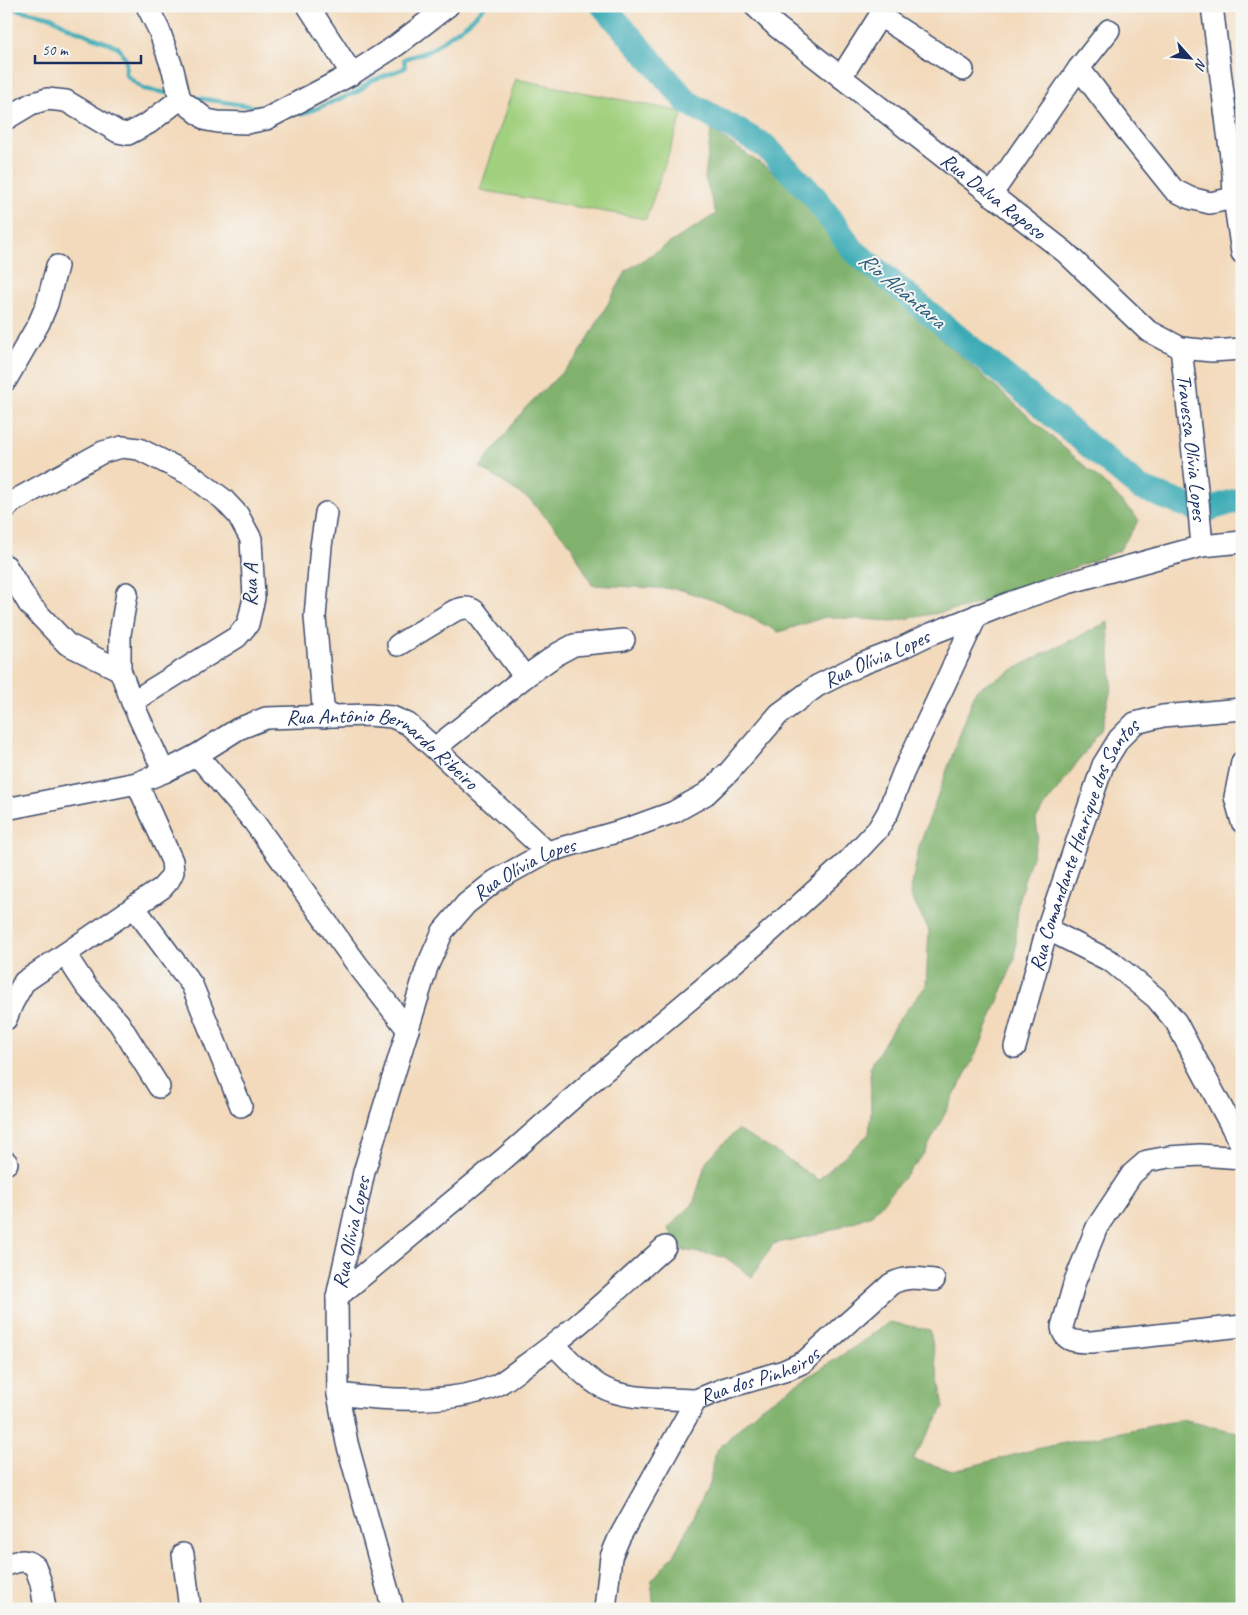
<svg xmlns="http://www.w3.org/2000/svg" width="1248" height="1615" font-family="Caveat,sans-serif">
	<style>
		.green { fill: #a1d07e; stroke: #5e806e }
		.forest { fill: #80b26d; stroke: #4e7066 }
		.lines { fill: none; stroke-linecap: round; stroke-linejoin: round }
		.stream { stroke: #3aabb6; stroke-width: 4.5 }
		.river { stroke: #3aabb6; stroke-width: 25 }
		.minor-casing { stroke: #3b496c; stroke-width: 24 }
		.minor { stroke: #fff; stroke-width: 21 }
		.labels { text-anchor: middle; dominant-baseline: central; stroke-width: 4; stroke-linejoin: round; paint-order: stroke }
		.street-label { font-size: 21px; fill: #1b2f5e; stroke: #f6f6f2 }
		.water-label { font-size: 22px; font-style: italic; fill: #265a7d; stroke: #f6f6f2 }
	</style>
	<rect width="100%" height="100%" fill="#f6f6f2"/>
	<filter id="ink" filterUnits="userSpaceOnUse"><feTurbulence type="fractalNoise" baseFrequency=".02" numOctaves="2"/><feDisplacementMap in="SourceGraphic" scale="10" xChannelSelector="R" yChannelSelector="G"/><feConvolveMatrix kernelMatrix="1 2 1 2 8 2 1 2 1" color-interpolation-filters="sRGB"/></filter>
	<filter id="wash" filterUnits="userSpaceOnUse"><feTurbulence type="fractalNoise" baseFrequency=".0096" numOctaves="4" result="noise"/><feDisplacementMap in="SourceGraphic" scale="20" xChannelSelector="R" yChannelSelector="G"/><feGaussianBlur stdDeviation="1.12" result="paint"/><feColorMatrix in="noise" values="0 0 0 0 0 0 0 0 0 0 0 0 0 0 0 0 0 1.4 0 .05"/><feComposite in="paint" operator="in"/></filter>
	<g filter="url(#wash)">
		<rect width="100%" height="100%" fill="#f3dabc"/>
		<path class="green" d="M516,79L683,112L646,219L480,190Z"/>
		<path class="forest" d="M711,130L785,180L849,257L1106,485L1139,520L1119,551L965,608L894,621L825,617L779,632L719,602L678,589L592,585L571,545L530,500L480,467L526,407L577,358L627,270L716,214L705,178Z
			M1108,622L1112,685L1101,730L1036,819L1038,837L1018,901L1015,958L980,1046L924,1154L872,1215L823,1233L773,1244L752,1277L725,1257L682,1250L668,1228L693,1204L707,1160L737,1130L780,1154L818,1180L869,1134L871,1111L870,1067L896,1023L926,986L929,930L910,895L919,847L976,690L1033,659Z
			M889,1322L930,1330L944,1407L913,1459L953,1471L1040,1448L1181,1420L1242,1433V1609H654L651,1581L674,1555L709,1484L716,1451L760,1408L856,1346Z"/>
		<g class="lines">
			<path class="stream" d="M6,7L51,17L70,28L118,47L126,59V75L143,89L174,94
				M191,97L270,109
				M295,113L303,114L359,91L370,81L405,68L404,59L429,51L469,22L485,6"/>
			<path class="river" d="M603,6L637,44L687,102L765,146L814,196L853,250L1140,488L1202,511L1242,499"/>
		</g>
	</g>
	<g filter="url(#ink)">
		<g class="lines">
			<defs>
				<g id="minor">
					<path d="M147,6L159,30L173,70L180,99L207,120L218,122L247,123L266,119L352,74L397,45L448,6"/>
					<path d="M308,6L352,74"/>
					<path id="s1" d="M755,6L777,27L1065,252L1147,330L1181,348L1212,351L1242,349"/>
					<path d="M1212,6L1233,173L1234,198L1242,253"/>
					<path d="M880,16L963,70"/>
					<path d="M1079,68L1129,134L1174,190L1190,198L1210,203L1234,198"/>
					<path d="M841,77L886,6"/>
					<path d="M6,119L31,104L47,99L66,101L118,132L128,134L149,123L180,99"/>
					<path d="M991,195L1079,68L1109,30"/>
					<path id="s2" d="M1181,348L1197,489L1202,546"/>
					<path d="M6,380L39,323L47,304L57,266"/>
					<path d="M6,508L12,502L103,452L122,447L139,449L191,475L223,499L238,515L251,539L254,598L248,624L237,637L132,702"/>
					<path d="M6,566L29,604L67,644L120,670L132,702L164,772"/>
					<path d="M398,645L454,611C463,608 468,606 476,612L525,677"/>
					<path d="M120,670V634L127,593"/>
					<path d="M324,717L315,617L321,546L326,513"/>
					<path d="M435,748L525,677L559,653L574,645L624,640"/>
					<path id="s3" d="M197,755L238,729L266,718L369,715L392,717L408,724L547,852"/>
					<path d="M1242,762L1235,797L1242,822"/>
					<path d="M6,809L137,783L164,772L197,755L254,822L356,963L408,1030"/>
					<path d="M134,907L192,985L241,1106"/>
					<path d="M1047,929L1112,962L1156,998L1176,1022L1242,1146"/>
					<path d="M65,954L86,986L119,1023L159,1087"/>
					<path d="M6,1019L12,1004L24,982L162,888L169,880L173,872L172,861L137,783"/>
					<path id="s4" d="M1015,1047L1047,929L1103,765L1119,739L1135,723L1163,716L1242,709"/>
					<path d="M1242,1158L1200,1155L1169,1157L1147,1161L1132,1174L1097,1227L1075,1281L1062,1327C1064,1343 1079,1342 1092,1342L1242,1326"/>
					<path d="M6,1162L7,1163"/>
					<path d="M337,1297L505,1158L590,1083L762,939L849,860L878,829L888,812L903,773L977,615"/>
					<path d="M554,1345C569,1359 583,1376 600,1386C625,1401 668,1398 696,1400"/>
					<path d="M338,1394C385,1400 451,1405 495,1386C506,1381 517,1371 527,1364C576,1330 620,1287 665,1247"/>
					<path d="M183,1554L190,1609"/>
					<path d="M6,1565C19,1561 24,1558 35,1566L41,1583L45,1609"/>
					<path id="s5" d="M393,1609L347,1443L338,1394L337,1297L364,1172L427,967L443,931L466,904L495,881L547,852L627,829L674,812L706,794L729,772L779,714L817,686L859,665L895,651L928,635L1012,602L1068,583L1202,546L1242,542"/>
					<path id="s6" d="M605,1609L611,1557L619,1538L696,1400L726,1388L784,1371L804,1362L891,1284C906,1276 918,1278 934,1280"/>
				</g>
			</defs>
			<use href="#minor" class="minor-casing"/>
			<use href="#minor" class="minor"/>
		</g>
	</g>
	<g class="labels">
		<g class="street-label">
			<text stroke="none"><textPath href="#s1" startOffset="305">Rua Dalva Raposo</textPath></text>
			<text stroke="none"><textPath href="#s2" startOffset="100">Travessa Olívia Lopes</textPath></text>
			<text transform="translate(250 585) rotate(-88)">Rua A</text>
			<text stroke="none"><textPath href="#s5" startOffset="1224">Rua Olívia Lopes</textPath></text>
			<text stroke="none"><textPath href="#s3" startOffset="206">Rua Antônio Bernardo Ribeiro</textPath></text>
			<text stroke="none"><textPath href="#s4" startOffset="214">Rua Comandante Henrique dos Santos</textPath></text>
			<text stroke="none"><textPath href="#s5" startOffset="805">Rua Olívia Lopes</textPath></text>
			<text stroke="none"><textPath href="#s5" startOffset="385">Rua Olívia Lopes</textPath></text>
			<text stroke="none"><textPath href="#s6" startOffset="299">Rua dos Pinheiros</textPath></text>
		</g>
		<g class="water-label">
			<text transform="translate(902 290) rotate(40)">Rio Alcântara</text>
		</g>
	</g>
	<rect width="1248" height="1615" fill="none" stroke="#f6f6f2" stroke-width="25"/>
	<g transform="translate(1190 58) rotate(117)" stroke="#f6f6f2" stroke-width="4" paint-order="stroke">
	<path d="M0-4L9 19L0 12L-9 19Z" fill="#1b2f5e"/>
	<text y="-8" font-size="14" font-weight="bold" text-anchor="middle" fill="#1b2f5e">N</text>
	</g>
	<path d="M35 55v8h106v-8" fill="none" stroke="#1b2f5e" stroke-width="2.5"/>
	<text x="42" y="55" font-size="15" fill="#1b2f5e" stroke="#f6f6f2" stroke-width="4" paint-order="stroke">50 m</text>
</svg>
